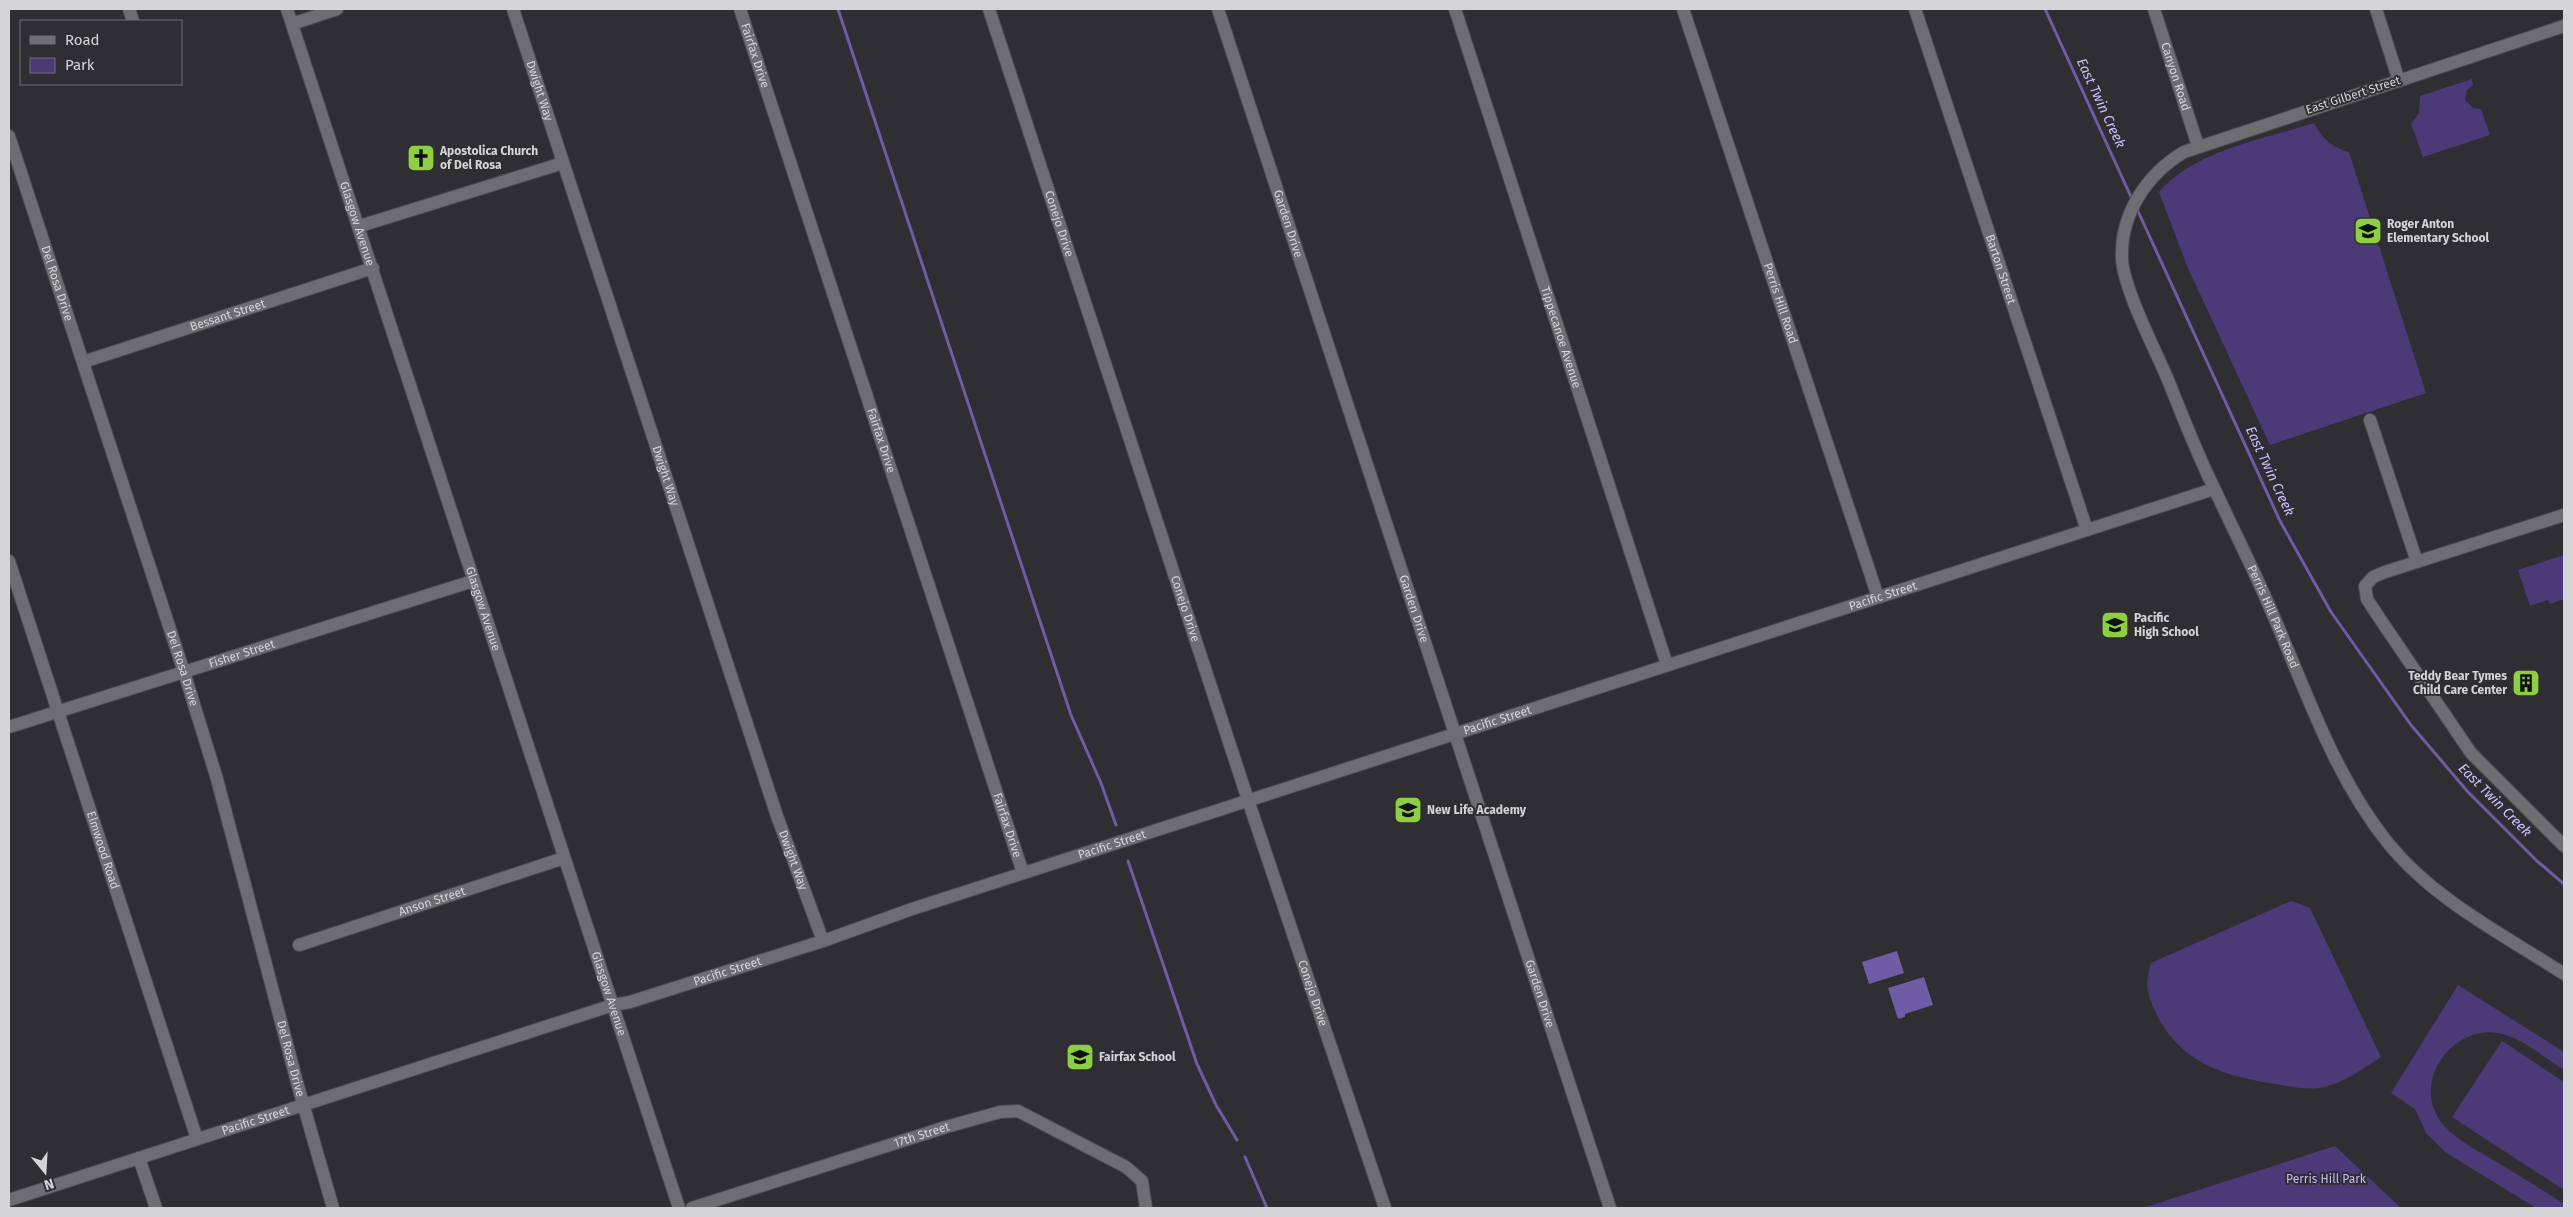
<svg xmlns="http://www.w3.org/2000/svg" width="2573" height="1217" font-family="'Fira Sans',sans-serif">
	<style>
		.green { fill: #4c3a78 }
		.water { fill: #705ba5 }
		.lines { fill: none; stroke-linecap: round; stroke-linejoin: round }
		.stream { stroke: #705ba5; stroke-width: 3 }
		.street-casing { stroke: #4c4b4f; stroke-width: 14 }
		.secondary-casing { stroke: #4c4b4f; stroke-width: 14 }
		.street { stroke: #6e6d72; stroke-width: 12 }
		.secondary { stroke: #6e6d72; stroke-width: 12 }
		.labels { text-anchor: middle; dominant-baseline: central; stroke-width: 4; stroke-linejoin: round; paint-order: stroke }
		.street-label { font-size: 12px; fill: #d5d5d8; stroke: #2f2e32 }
		.poi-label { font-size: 12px; font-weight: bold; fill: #d5d5d8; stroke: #2f2e32; text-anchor: start }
		.park-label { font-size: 12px; fill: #c7b9f6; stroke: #2f2e32 }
		.water-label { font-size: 14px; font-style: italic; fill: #cdbffd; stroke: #2f2e32 }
	</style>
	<rect width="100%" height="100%" fill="#2f2e32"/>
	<path class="green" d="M2472,79L2473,85L2467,90L2465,100L2473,108L2481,109L2490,135L2423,157L2411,124L2419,113L2420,96Z
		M2314,123C2323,139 2331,147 2349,152L2426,393L2270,445L2187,266L2159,192C2196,150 2262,140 2314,123Z
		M2564,555V599L2550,604L2548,600L2530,606L2518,570Z
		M2291,901L2310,908L2381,1057C2364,1068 2343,1083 2324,1087C2307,1091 2291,1086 2275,1084C2225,1076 2183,1064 2158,1017C2147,994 2144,987 2151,963Z
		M2458,985L2564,1052V1070C2545,1058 2521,1037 2498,1033C2453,1026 2413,1079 2439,1119C2452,1138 2474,1148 2493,1160C2517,1174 2541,1189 2564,1204V1208H2536L2445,1152L2426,1133L2415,1109L2391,1093Z
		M2502,1041L2564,1082V1190L2452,1117Z
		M2335,1146L2401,1208H2143Z"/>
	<path class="water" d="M1897,951L1904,973L1869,984L1862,962Z
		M1924,977L1933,1005L1905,1014V1017L1898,1019L1888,988Z"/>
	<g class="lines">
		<path class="stream" d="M838,9L1071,715L1101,783L1116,825
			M2045,9L2132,199
			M2137,209L2280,521L2331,612L2411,725L2468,792L2537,861L2564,884
			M1128,861L1197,1064L1216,1105L1237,1140
			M1245,1157L1267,1208"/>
		<defs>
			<g id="street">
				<path d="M129,9L133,21"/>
				<path id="s1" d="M287,9L679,1208"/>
				<path id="s2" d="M513,9L777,816L823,941"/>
				<path id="s3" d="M740,9L1023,873"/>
				<path id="s4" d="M989,9L1248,800L1385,1208"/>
				<path id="s5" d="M1218,9L1610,1208"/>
				<path id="s6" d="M1455,9L1667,665"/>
				<path id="s7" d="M1683,9L1878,597"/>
				<path id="s8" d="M1915,9L2087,530"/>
				<path id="s9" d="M2154,9L2198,146"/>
				<path d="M2376,9L2399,81"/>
				<path d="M292,24L337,9"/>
				<path d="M360,226L563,163"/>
				<path id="s10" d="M83,362L373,268"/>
				<path d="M2370,420L2417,562"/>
				<path d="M2564,515L2385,572L2373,577L2365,586L2367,599L2378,616L2471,753L2564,846"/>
				<path id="s11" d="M9,561L197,1139"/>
				<path id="s12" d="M9,727L473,581"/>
				<path id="s13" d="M299,945L564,858"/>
				<path d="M139,1158L156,1208"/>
				<path id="s14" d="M692,1208L946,1127L1000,1112L1018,1111L1126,1167L1142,1181L1146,1208"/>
			</g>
			<g id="secondary">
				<path id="s15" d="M2564,26L2184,152C2147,174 2120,214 2122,259C2124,290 2155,349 2168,380C2183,417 2197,454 2215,490C2233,529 2253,568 2270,608C2306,689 2332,773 2388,843C2434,900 2504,935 2564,974"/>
				<path id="s16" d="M9,136L184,672L217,779L298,1086L333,1208"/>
				<path id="s17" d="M9,1200L613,1005L630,1002L823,941L912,909L2214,489"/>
			</g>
		</defs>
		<use href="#street" class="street-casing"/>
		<use href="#secondary" class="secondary-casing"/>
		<use href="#street" class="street"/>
		<use href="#secondary" class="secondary"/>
	</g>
	<defs>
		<symbol id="church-square" viewBox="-11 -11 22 22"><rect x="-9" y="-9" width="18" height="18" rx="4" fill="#8ece43" stroke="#2f2e32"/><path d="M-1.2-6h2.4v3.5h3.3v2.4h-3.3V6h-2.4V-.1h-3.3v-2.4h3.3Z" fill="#111"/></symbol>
		<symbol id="school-square" viewBox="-11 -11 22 22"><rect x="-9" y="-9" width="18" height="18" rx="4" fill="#8ece43" stroke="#2f2e32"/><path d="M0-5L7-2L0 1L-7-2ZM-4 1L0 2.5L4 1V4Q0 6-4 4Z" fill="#111"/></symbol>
		<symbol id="building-square" viewBox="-11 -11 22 22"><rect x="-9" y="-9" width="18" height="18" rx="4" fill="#8ece43" stroke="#2f2e32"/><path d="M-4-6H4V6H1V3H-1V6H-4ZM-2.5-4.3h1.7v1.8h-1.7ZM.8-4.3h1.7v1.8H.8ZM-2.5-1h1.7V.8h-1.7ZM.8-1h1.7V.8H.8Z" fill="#111"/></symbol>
	</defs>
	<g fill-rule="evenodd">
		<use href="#church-square" x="405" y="142" width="32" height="32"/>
		<use href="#school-square" x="2352" y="215" width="32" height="32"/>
		<use href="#school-square" x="2099" y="609" width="32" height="32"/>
		<use href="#building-square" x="2510" y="667" width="32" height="32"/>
		<use href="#school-square" x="1392" y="794" width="32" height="32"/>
		<use href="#school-square" x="1064" y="1041" width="32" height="32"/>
	</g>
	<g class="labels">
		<g class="street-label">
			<text stroke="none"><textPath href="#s3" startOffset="49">Fairfax Drive</textPath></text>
			<text stroke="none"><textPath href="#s9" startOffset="71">Canyon Road</textPath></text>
			<text stroke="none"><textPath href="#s2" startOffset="86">Dwight Way</textPath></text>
			<text transform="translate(2353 95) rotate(-18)">East Gilbert Street</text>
			<text stroke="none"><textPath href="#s1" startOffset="226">Glasgow Avenue</textPath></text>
			<text stroke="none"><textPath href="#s5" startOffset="226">Garden Drive</textPath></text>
			<text stroke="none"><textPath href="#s4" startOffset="226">Conejo Drive</textPath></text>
			<text stroke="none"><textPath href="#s8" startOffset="274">Barton Street</textPath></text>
			<text stroke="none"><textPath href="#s16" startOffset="155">Del Rosa Drive</textPath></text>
			<text stroke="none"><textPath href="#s7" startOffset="310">Perris Hill Road</textPath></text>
			<text stroke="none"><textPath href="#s10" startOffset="152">Bessant Street</textPath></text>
			<text stroke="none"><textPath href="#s6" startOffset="345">Tippecanoe Avenue</textPath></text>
			<text stroke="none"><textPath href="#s3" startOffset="454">Fairfax Drive</textPath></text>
			<text stroke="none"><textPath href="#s2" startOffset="491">Dwight Way</textPath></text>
			<text stroke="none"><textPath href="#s17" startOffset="1969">Pacific Street</textPath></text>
			<text stroke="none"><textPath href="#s5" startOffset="631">Garden Drive</textPath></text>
			<text stroke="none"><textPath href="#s1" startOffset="631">Glasgow Avenue</textPath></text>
			<text stroke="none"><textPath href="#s4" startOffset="631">Conejo Drive</textPath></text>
			<text stroke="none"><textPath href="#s15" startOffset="919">Perris Hill Park Road</textPath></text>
			<text stroke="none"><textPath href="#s12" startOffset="244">Fisher Street</textPath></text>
			<text stroke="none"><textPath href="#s16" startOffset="560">Del Rosa Drive</textPath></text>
			<text stroke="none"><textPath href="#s17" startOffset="1564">Pacific Street</textPath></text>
			<text stroke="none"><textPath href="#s3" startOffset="859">Fairfax Drive</textPath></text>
			<text stroke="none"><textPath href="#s17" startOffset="1159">Pacific Street</textPath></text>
			<text stroke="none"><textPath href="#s11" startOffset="304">Elmwood Road</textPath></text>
			<text stroke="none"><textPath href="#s2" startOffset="896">Dwight Way</textPath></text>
			<text stroke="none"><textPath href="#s13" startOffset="140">Anson Street</textPath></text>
			<text stroke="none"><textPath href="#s17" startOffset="754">Pacific Street</textPath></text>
			<text stroke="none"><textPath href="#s1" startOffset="1036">Glasgow Avenue</textPath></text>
			<text stroke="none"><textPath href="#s5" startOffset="1036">Garden Drive</textPath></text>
			<text stroke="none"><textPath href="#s4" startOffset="1036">Conejo Drive</textPath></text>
			<text stroke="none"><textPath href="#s16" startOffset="965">Del Rosa Drive</textPath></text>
			<text stroke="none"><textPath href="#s17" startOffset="259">Pacific Street</textPath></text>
			<text stroke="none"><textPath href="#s14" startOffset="241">17th Street</textPath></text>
		</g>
		<g class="poi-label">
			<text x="440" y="151">Apostolica Church<tspan x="440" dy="14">of Del Rosa</tspan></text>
			<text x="2387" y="224">Roger Anton<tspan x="2387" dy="14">Elementary School</tspan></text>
			<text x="2134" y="618">Pacific<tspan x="2134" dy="14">High School</tspan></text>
			<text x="2507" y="676" text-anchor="end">Teddy Bear Tymes<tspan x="2507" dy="14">Child Care Center</tspan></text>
			<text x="1427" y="810">New Life Academy</text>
			<text x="1099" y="1057">Fairfax School</text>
		</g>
		<g class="park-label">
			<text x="2326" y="1179">Perris Hill Park</text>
		</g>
		<g class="water-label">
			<text transform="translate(2101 103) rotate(65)">East Twin Creek</text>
			<text transform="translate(2270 471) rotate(65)">East Twin Creek</text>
			<text transform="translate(2495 800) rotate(45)">East Twin Creek</text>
		</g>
	</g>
	<rect width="2573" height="1217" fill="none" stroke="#d5d5d8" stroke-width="20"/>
	<rect x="20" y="20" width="162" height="65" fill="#2f2e32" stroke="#717174"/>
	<rect x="30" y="36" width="25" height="8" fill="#6e6d72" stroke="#717174"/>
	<text x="65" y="45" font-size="15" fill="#d5d5d8">Road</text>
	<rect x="30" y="58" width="25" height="15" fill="#4c3a78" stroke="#717174"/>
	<text x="65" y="70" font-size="15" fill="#d5d5d8">Park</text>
	<g transform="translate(45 1172) rotate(162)" stroke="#2f2e32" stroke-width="4" paint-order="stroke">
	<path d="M0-4L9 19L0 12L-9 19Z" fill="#d5d5d8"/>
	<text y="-8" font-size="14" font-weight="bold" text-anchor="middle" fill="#d5d5d8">N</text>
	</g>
</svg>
